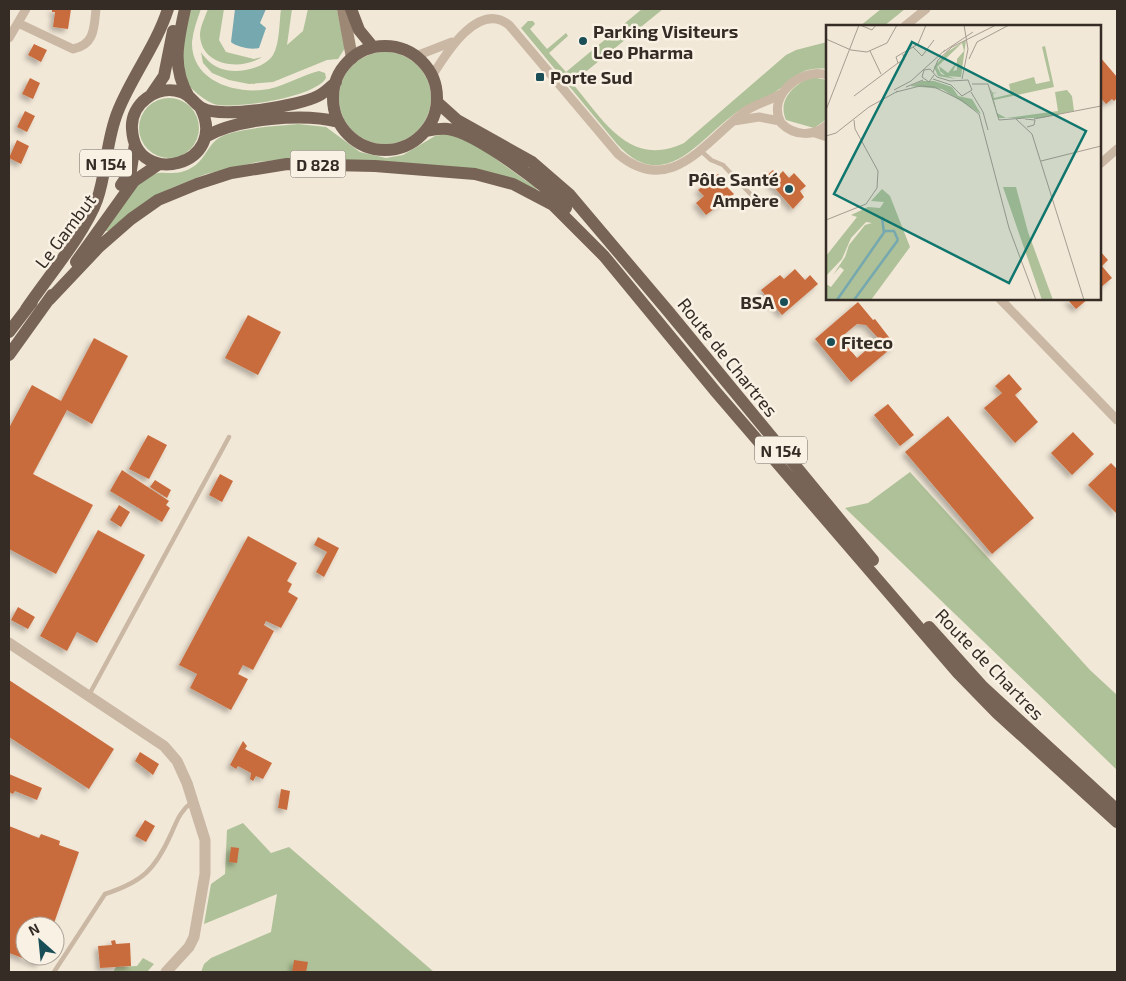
<svg xmlns="http://www.w3.org/2000/svg" width="1126" height="981" font-family="'Exo 2',sans-serif">
	<style>
		.green { fill: #afc198 }
		.water { fill: #76a8af }
		.building { fill: #c96c3e; fill-rule: evenodd; filter: url(#shadow) }
		.lines { fill: none; stroke-linecap: round; stroke-linejoin: round }
		.service { stroke: #cab8a4; stroke-width: 4.5 }
		.minor { stroke: #cab8a4; stroke-width: 9 }
		.tertiary { stroke: #cab8a4; stroke-width: 11 }
		.secondary { stroke: #9d8775; stroke-width: 12 }
		.primary { stroke: #776456; stroke-width: 12 }
		.poi-dot { fill: #1a4e57; stroke: #f9f1e4; stroke-width: 2 }
		.labels { text-anchor: middle; dominant-baseline: central; stroke-width: 5; stroke-linejoin: round; paint-order: stroke }
		.shield { fill: #f9f1e4; stroke: #70675f; stroke-width: 1 }
		.shield-label { font-size: 16px; font-weight: bold; fill: #352c26 }
		.poi-label { font-size: 18px; font-weight: bold; fill: #352c26; stroke: #f9f1e4; text-anchor: start }
		.street-label { font-size: 18px; fill: #352c26; stroke: #f9f1e4 }
		.inset-river { fill: none; stroke: #76a8af; stroke-width: 2.5 }
		.inset-road { fill: none; stroke: #a69d91; stroke-width: 1 }
		.view { fill: #0f766e; fill-opacity: 0.15; stroke: #0f766e; stroke-width: 2.5 }
		.inset-edge { fill: none; stroke: #352c26; stroke-width: 2.5 }
	</style>
	<defs>
		<filter id="shadow"><feDropShadow dx="-3.5" dy="3.5" stdDeviation="2.5" flood-color="#0004"/></filter>
	</defs>
	<rect width="100%" height="100%" fill="#f2e8d8"/>
	<path class="green" d="M189,9H201C197,20 193,31 192,42C191,82 237,95 269,89C287,85 302,75 319,71L325,73L326,78C316,97 234,110 214,104C205,101 186,86 184,77C178,55 184,30 189,9Z
		M208,9H224L219,40L226,52L254,59L262,57C241,71 201,66 200,35C200,27 205,17 208,9Z
		M281,9H292L287,45L303,31L308,9H337L345,48L338,59L327,60L273,82L249,84L229,80L212,73L203,63L201,52C206,60 213,66 222,69C237,74 264,69 273,55C280,43 279,23 281,9Z
		M642,9H663L572,83C603,119 629,169 684,143L786,55L796,50L827,42V69C799,66 795,79 774,93C765,100 753,102 743,108C702,133 667,199 617,144L521,28L528,21H533L535,24L530,29L547,49L566,33L568,36L549,53L566,72Z
		M881,9H905L884,26H860Z
		M339 98a46 46 0 1 1 92 0a46 46 0 1 1-92 0Z
		M812,77L827,80V119L814,128L786,120C777,100 794,84 812,77Z
		M139 128a30 30 0 1 1 60 0a30 30 0 1 1-60 0Z
		M298,124L326,127L360,152L386,158L403,155L435,136L450,133L482,149L536,188L538,192L512,180L277,160L257,162L206,174L169,189L108,231H104C118,212 131,183 154,174C165,170 176,177 191,168C204,161 206,149 216,140C229,128 280,126 298,124Z
		M910,472L1090,670L1117,695V770L845,508L868,503Z
		M243,823L271,853L289,847L434,972H201L204,964L211,958L271,932L277,894L204,924L211,884L225,874L227,830Z
		M143,958L154,964L147,972H113L116,967L137,966Z"/>
	<path class="water" d="M235,9H266L260,23L266,28L259,48C251,50 237,47 231,42Z"/>
	<path class="building" d="M52,9H71L68,29L53,27L55,12H52Z
		M34,44L47,50L41,62L28,55Z
		M1100,57L1117,77V98L1114,101L1112,99L1106,104L1100,97Z
		M30,78L40,83L33,99L22,94Z
		M25,111L35,116L27,132L17,127Z
		M17,140L29,146L21,164L9,158Z
		M773,170L778,176L783,171L789,178L794,173L806,186L800,191L804,197L793,209L765,177Z
		M718,174L721,177L718,178L734,194L706,215L696,203L704,196L698,190Z
		M1100,251L1108,260L1102,266L1112,278L1100,288Z
		M795,269L805,280L810,275L818,284L782,315L761,290L780,275L784,279Z
		M1067,299H1088L1076,309Z
		M858,302L873,320L875,319L895,345L851,382L815,339ZM857,324L866,325L879,339L857,358L840,338Z
		M248,315L281,332L258,375L225,358Z
		M94,338L128,356L92,424L67,410L33,474L93,505L56,574L9,549V428L32,385L61,401Z
		M1009,374L1022,389L1015,395L1038,422L1015,443L984,408L1002,393L995,386Z
		M888,404L914,435L900,446L874,415Z
		M948,416L1034,518L992,554L905,452Z
		M1073,432L1094,454L1072,475L1051,453Z
		M148,435L167,445L149,479L129,469Z
		M1111,463L1117,469V514L1088,485Z
		M122,470L169,501L166,505L170,508L162,522L110,491Z
		M220,474L233,481L222,502L209,495Z
		M155,480L171,490L167,498L150,487Z
		M119,505L130,512L121,527L110,520Z
		M98,530L145,555L97,643L77,632L67,651L40,636Z
		M248,536L297,563L287,581L292,584L288,592L298,598L281,628L266,621L264,625L274,631L253,670L243,665L238,674L248,679L231,710L190,688L197,674L179,665Z
		M318,537L339,548L324,577L316,572L327,552L314,545Z
		M18,607L35,617L28,629L11,620Z
		M9,680L114,749L89,789L9,737Z
		M243,741L247,746L245,749L272,763L263,779L256,776L253,781L250,779L251,773L238,766L236,769L230,765Z
		M140,752L159,764L153,775L135,761Z
		M9,774L42,788L37,800L15,791L13,794L9,792Z
		M281,789L290,791L287,810L278,808Z
		M145,820L155,826L146,842L135,836Z
		M9,826L39,838L41,834L60,841L59,845L79,852L53,926H25V956H42L39,964L9,953Z
		M231,847L239,848L237,863L229,862Z
		M115,940L116,944L130,943L131,966L100,968L98,946L112,945L111,941Z
		M294,960L308,962L306,972H292Z"/>
	<g class="lines">
		<path class="service" d="M700,150L711,160L723,165L757,201
			M89,695L229,437
			M54,972L105,894C142,882 155,870 171,834C177,821 180,811 192,802"/>
		<path class="minor" d="M18,23L73,49C95,45 94,27 96,9
			M905,26L926,9
			M9,38L26,9
			M416,56L452,42
			M827,75C801,67 766,96 781,123C794,136 813,137 827,125
			M432,76C445,55 478,0 509,25L618,154C670,198 705,142 744,112C755,104 769,101 781,94
			M734,121L759,117L780,121
			M815,133L827,137
			M1100,164L1117,149
			M1000,299L1117,420"/>
		<path class="tertiary" d="M9,643L164,746L177,761L187,783L205,840V874L194,937L189,947L166,972"/>
		<path class="secondary" d="M343,9L352,58"/>
		<path class="primary" d="M185,9C178,41 171,67 189,97
			M351,9L359,30L373,47
			M333 98a52 52 0 1 1 104 0a52 52 0 1 1-104 0Z
			M151,95L164,76L173,31
			M437,102L457,120L532,162L569,194L668,311L873,560
			M200,107C231,165 135,190 132,129C130,104 157,84 181,92C191,95 194,104 202,108C221,119 299,106 318,96C325,93 330,87 336,82
			M425,131C432,130 441,128 448,129C474,132 550,187 566,208
			M205,137C237,118 304,113 339,122
			M121,185L131,170L135,144
			M76,262L134,181L159,164
			M49,300L99,247L131,219L158,200L197,184L231,173L287,164L375,166L475,174L513,184L553,205L604,256L716,392L958,673L997,713L1117,822
			M26,309C47,278 85,233 97,200C107,171 106,140 118,111C132,76 156,46 168,9
			M9,332L32,302
			M9,355L52,295
			M929,627L983,687L1117,810"/>
	</g>
	<g class="poi-dot">
		<circle cx="583" cy="41" r="5"/>
		<rect x="535" y="72" width="10" height="10" rx="2.5"/>
		<circle cx="789" cy="189" r="5"/>
		<circle cx="784" cy="302" r="5"/>
		<circle cx="831" cy="342" r="5"/>
	</g>
	<g class="labels">
		<g class="shield">
			<rect x="80" y="149.5" width="52" height="27" rx="4"/>
			<rect x="290.5" y="150.5" width="55" height="27" rx="4"/>
			<rect x="755" y="436.5" width="52" height="27" rx="4"/>
		</g>
		<g class="shield-label">
			<text x="106" y="163">N 154</text>
			<text x="318" y="164">D 828</text>
			<text x="781" y="450">N 154</text>
		</g>
		<g class="poi-label">
			<text x="593" y="31">Parking Visiteurs<tspan x="593" dy="21">Leo Pharma</tspan></text>
			<text x="550" y="77">Porte Sud</text>
			<text x="779" y="179" text-anchor="end">Pôle Santé<tspan x="779" dy="21">Ampère</tspan></text>
			<text x="774" y="302" text-anchor="end">BSA</text>
			<text x="841" y="342">Fiteco</text>
		</g>
		<g class="street-label">
			<text transform="translate(65 231) rotate(-53)">Le Gambut</text>
			<text transform="translate(728 357) rotate(51)">Route de Chartres</text>
			<text transform="translate(990 664) rotate(46)">Route de Chartres</text>
		</g>
	</g>
	<g transform="translate(826 25)">
		<rect width="275" height="275" fill="#f2e8d8"/>
		<path d="M140,15L135,52L120,51L114,46L113,41L122,48L131,37L127,46L131,45V34L138,26L136,18L111,42L115,49L130,54L112,51L108,42L121,27ZM219,21L228,62L168,75L171,88L180,93L232,86L229,67L241,65L246,71L248,86L216,93H173L171,90L164,63L167,68L171,67L167,69L168,73L185,69L183,59L208,52L210,59L224,56L216,22ZM96,56H108L126,62L132,71L146,74L155,89L116,64L84,61ZM177,162H190L202,207L227,275H216ZM56,164L64,171L84,222L45,275H0V259L5,262L18,245L14,242L7,250L19,232L23,220L39,200L46,198L40,197L25,213L16,234L0,251V231L31,192L25,190L42,182L54,183L58,177L45,176Z" fill="#afc198"/>
		<path class="inset-river" d="M56,192L58,208M11,275L59,206H68L72,215M28,275L72,215"/>
		<path class="inset-road" d="M34,0L46,5L50,0M0,14L25,25L41,27L61,18L71,0M87,22L96,31L108,15M44,26L55,49M117,27L147,7M77,29L78,35L72,38L70,32L92,19L100,0M143,34L151,17L183,0M107,47L112,35L126,22L170,0M107,54L125,60L136,71L146,65L142,55L124,56L111,52L104,44L98,45L96,52L103,57L108,50M136,54L142,24L138,0M146,59H162L173,95L199,93M80,62L97,55M68,65L85,56L119,25M70,67L94,61L108,62L135,75L153,89L183,203L210,275M145,67L157,87L162,105M28,71L72,38M0,85L33,0M190,94L206,109L258,275M199,94L209,95L208,100L201,102M208,94L275,81M0,111L10,108L43,82L72,66M215,136L275,121M0,195L40,179L51,163L52,146L29,104L28,95"/>
		<path class="view" d="M86,17L260,106L183,258L8,169Z"/>
		<rect width="275" height="275" class="inset-edge"/>
	</g>
	<rect width="1126" height="981" fill="none" stroke="#352c26" stroke-width="20"/>
	<g transform="translate(40 941) rotate(333)"><circle r="24" fill="#f9f1e4" stroke="#aba298"/>
	<path d="M0-4L9 19L0 12L-9 19Z" fill="#1a4e57"/>
	<text y="-8" font-size="14" font-weight="bold" text-anchor="middle" fill="#352c26">N</text>
	</g>
</svg>
